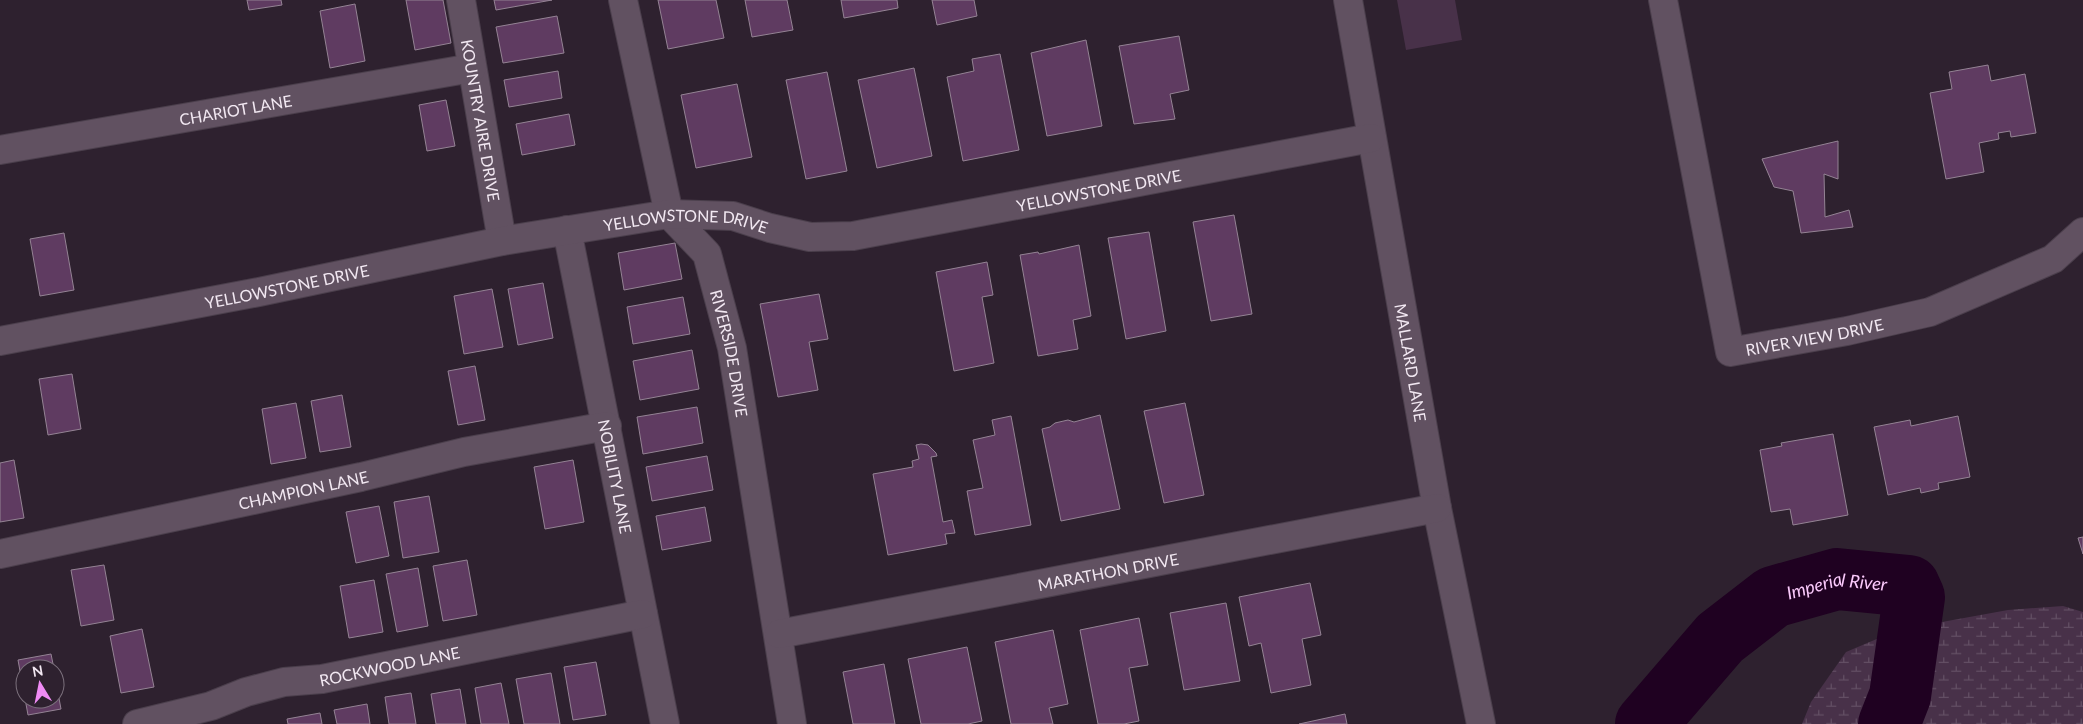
<svg xmlns="http://www.w3.org/2000/svg" width="2083" height="724" font-family="Lato,sans-serif">
	<style>
		.wetland { fill: url(#wetland-marsh) }
		.pitch { fill: #483149 }
		.lines { fill: none; stroke-linecap: round; stroke-linejoin: round }
		.river { stroke: #1f0121; stroke-width: 62 }
		.building { fill: #5f3b61; stroke: #948394 }
		.street-casing { stroke: #4b3f4c; stroke-width: 30 }
		.street { stroke: #615161; stroke-width: 28 }
		.labels { text-anchor: middle; dominant-baseline: central; stroke-width: 4; stroke-linejoin: round; paint-order: stroke }
		.street-label { font-size: 16px; fill: #f2e8f2; stroke: #2e212f }
		.water-label { font-size: 18px; font-style: italic; fill: #fbcafc; stroke: #2e212f }
	</style>
	<defs>
		<pattern id="wetland-marsh" width="20" height="14" patternUnits="userSpaceOnUse" patternTransform="scale(1.25)"><rect width="20" height="14" fill="#483149"/><path d="M1 5h8M5 5V1M11 12h8M15 12V8" fill="none" stroke="#634f64"/></pattern>
	</defs>
	<rect width="100%" height="100%" fill="#2e212f"/>
	<path class="wetland" d="M2063,606L2083,612V724H1802L1811,702L1846,652L1898,630L2008,610Z"/>
	<path class="pitch" d="M1397,0H1455L1462,40L1406,50Z"/>
	<g class="lines">
		<path class="river" id="s1" d="M1646,724L1720,638L1773,597L1837,579L1909,586L1914,597L1900,696L1889,724"/>
	</g>
	<path class="building" d="M247,0H281L282,5L249,10Z
		M406,0H443L451,43L415,50Z
		M494,0H552L496,10Z
		M658,0H716L724,38L668,49Z
		M745,0H787L793,30L752,37Z
		M841,0H897L898,8L844,18Z
		M932,0H974L977,16L937,25Z
		M355,4L365,61L330,68L320,11Z
		M557,16L564,53L503,63L496,27Z
		M1179,36L1189,90L1170,94L1175,119L1134,124L1119,46Z
		M1086,40L1102,126L1047,136L1031,53Z
		M1000,54L1019,150L963,161L947,77L974,71L972,59Z
		M1988,65L1991,81L2025,74L2036,133L2011,137L2010,131L1998,133L1999,139L1979,143L1984,172L1946,179L1930,93L1952,89L1949,72Z
		M914,68L932,156L877,168L858,80Z
		M558,71L562,98L509,107L504,80Z
		M827,72L847,171L806,179L786,80Z
		M737,84L752,157L696,168L681,95Z
		M446,100L455,146L427,151L419,105Z
		M569,114L575,145L522,155L516,124Z
		M1838,141V179L1824,174L1825,217L1849,210L1853,227L1801,233L1793,191L1774,187L1762,159Z
		M1234,215L1252,314L1211,321L1193,222Z
		M1149,232L1166,331L1126,339L1108,238Z
		M64,233L74,290L40,296L30,239Z
		M675,243L682,279L624,290L618,253Z
		M1079,245L1091,316L1073,320L1078,349L1038,356L1020,255L1038,252L1039,254Z
		M987,262L993,295L982,297L994,363L954,371L936,272Z
		M543,283L553,338L518,345L508,289Z
		M492,289L503,347L464,354L454,296Z
		M819,294L828,339L809,342L818,390L778,397L760,304Z
		M683,297L690,334L633,344L627,307Z
		M692,350L699,389L640,400L633,361Z
		M475,366L485,420L458,425L448,371Z
		M72,374L81,429L48,435L39,379Z
		M342,395L351,447L320,452L311,401Z
		M296,403L306,458L271,464L262,409Z
		M1185,403L1204,495L1164,503L1144,411Z
		M697,407L703,443L643,454L637,417Z
		M1100,415L1120,509L1061,521L1042,429L1050,427L1055,423L1068,420L1074,422Z
		M1011,416L1031,525L975,535L967,491L983,488L973,440L995,435L992,420Z
		M1958,416L1970,477L1938,483L1939,489L1921,493L1920,488L1888,495L1874,427L1910,420L1911,426Z
		M1833,434L1848,515L1793,525L1790,509L1771,512L1760,450L1782,446L1781,443Z
		M921,444L928,445L936,453L937,456L931,457L943,522L952,520L955,533L945,534L947,544L888,555L873,474L913,467L912,461L919,459L916,445Z
		M707,456L713,490L652,501L646,467Z
		M14,460L24,518L0,522V463Z
		M573,460L584,522L545,529L534,467Z
		M429,496L439,552L403,558L394,502Z
		M379,506L389,556L356,563L346,512Z
		M705,507L711,541L662,550L656,516Z
		M2083,537V554L2078,538Z
		M467,560L477,615L443,621L433,566Z
		M104,565L114,620L81,626L71,570Z
		M418,568L428,626L397,632L386,574Z
		M374,580L383,632L349,638L340,586Z
		M1310,583L1321,635L1302,639L1311,685L1271,693L1261,643L1249,646L1239,597Z
		M1226,603L1240,681L1184,690L1170,613Z
		M1139,618L1148,665L1129,668L1139,721L1124,724H1098L1080,630Z
		M142,629L154,687L121,693L110,636Z
		M1053,630L1068,704L1049,708L1053,724H1011L995,642Z
		M967,647L982,721L968,724H921L908,659Z
		M51,654L54,669H25V699H55V677L61,709L28,715L18,660Z
		M596,662L606,715L573,720L564,667Z
		M884,664L895,724H853L843,672Z
		M551,673L560,724H524L516,679Z
		M501,683L509,724H481L475,688Z
		M460,689L466,724H436L431,694Z
		M411,693L416,724H389L385,697Z
		M367,704L370,724H337L334,710Z
		M320,713L322,724H288L287,719Z
		M1345,714L1347,724H1299Z"/>
	<g class="lines">
		<defs>
			<g id="street">
				<path id="s2" d="M461,0L502,241"/>
				<path id="s3" d="M623,0L669,214L707,254L732,348L792,724"/>
				<path id="s4" d="M1348,0L1437,508L1481,724"/>
				<path id="s5" d="M1663,0L1730,352L1847,331L1930,312L2053,259L2083,232"/>
				<path id="s6" d="M0,150L472,68"/>
				<path id="s7" d="M567,230L665,724"/>
				<path id="s8" d="M0,341L259,292L502,241L669,214L733,216L770,228L810,237L853,236L1371,138"/>
				<path id="s9" d="M0,554L361,477L464,452L607,426"/>
				<path id="s10" d="M779,634L1437,508"/>
				<path id="s11" d="M137,724L211,706L246,692L284,682L322,679L643,614"/>
			</g>
		</defs>
		<use href="#street" class="street-casing"/>
		<use href="#street" class="street"/>
	</g>
	<g class="labels">
		<g class="street-label">
			<text stroke="none"><textPath href="#s6" startOffset="239">CHARIOT LANE</textPath></text>
			<text stroke="none"><textPath href="#s2" startOffset="122">KOUNTRY AIRE DRIVE</textPath></text>
			<text stroke="none"><textPath href="#s8" startOffset="1118">YELLOWSTONE DRIVE</textPath></text>
			<text stroke="none"><textPath href="#s8" startOffset="698">YELLOWSTONE DRIVE</textPath></text>
			<text stroke="none"><textPath href="#s8" startOffset="292">YELLOWSTONE DRIVE</textPath></text>
			<text stroke="none"><textPath href="#s5" startOffset="444">RIVER VIEW DRIVE</textPath></text>
			<text stroke="none"><textPath href="#s3" startOffset="376">RIVERSIDE DRIVE</textPath></text>
			<text stroke="none"><textPath href="#s4" startOffset="368">MALLARD LANE</textPath></text>
			<text stroke="none"><textPath href="#s7" startOffset="251">NOBILITY LANE</textPath></text>
			<text stroke="none"><textPath href="#s9" startOffset="310">CHAMPION LANE</textPath></text>
			<text stroke="none"><textPath href="#s10" startOffset="335">MARATHON DRIVE</textPath></text>
			<text stroke="none"><textPath href="#s11" startOffset="260">ROCKWOOD LANE</textPath></text>
		</g>
		<g class="water-label">
			<text stroke="none"><textPath href="#s1" startOffset="246">Imperial River</textPath></text>
		</g>
	</g>
	<g transform="translate(40 684) rotate(350)"><circle r="24" fill="#2e212f" stroke="#7c717d"/>
	<path d="M0-4L9 19L0 12L-9 19Z" fill="#f08bf5"/>
	<text y="-8" font-size="14" font-weight="bold" text-anchor="middle" fill="#f2e8f2">N</text>
	</g>
</svg>
